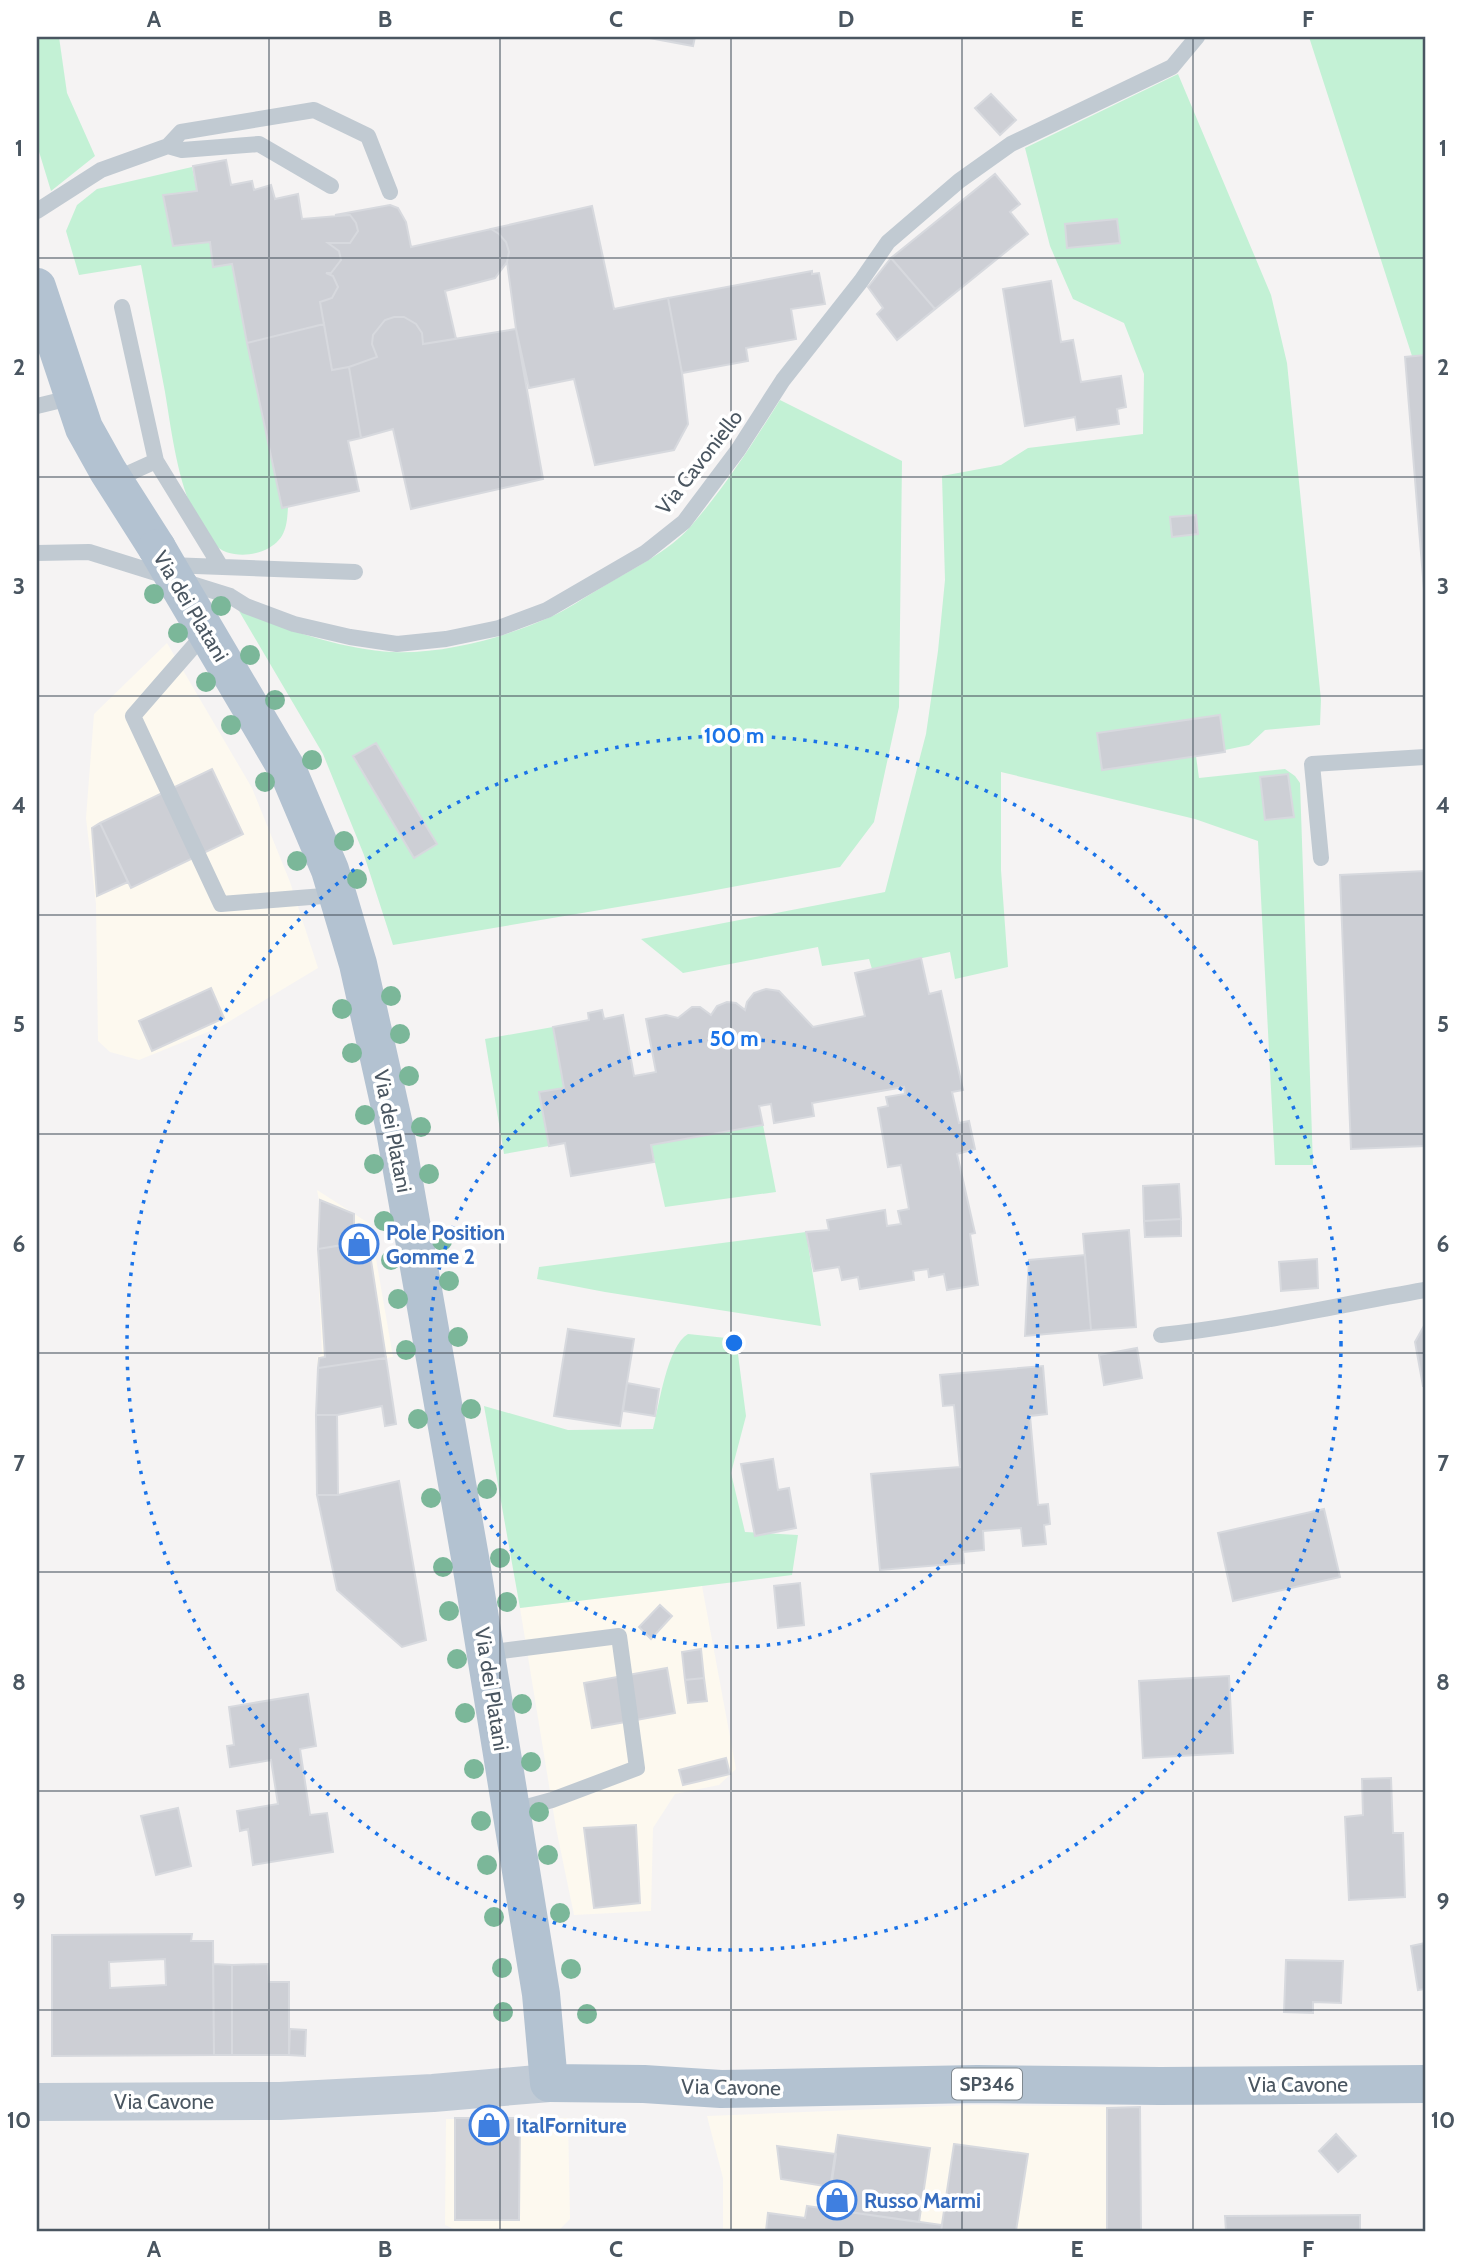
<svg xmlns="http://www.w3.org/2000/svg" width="1462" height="2268" font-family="Cabin,sans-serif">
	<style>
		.commercial { fill: #fdf9ef }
		.green { fill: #c3f1d5 }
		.building { fill: #cdcfd5; stroke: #d7d9de; stroke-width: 2; fill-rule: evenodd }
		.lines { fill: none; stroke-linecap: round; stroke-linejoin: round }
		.lane { stroke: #c1cad2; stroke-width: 16 }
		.secondary { stroke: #c1cbd6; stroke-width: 38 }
		.primary { stroke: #b3c2d1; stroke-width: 38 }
		.primary-bridge { stroke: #b3c2d1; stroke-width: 38 }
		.tree { fill: #7bb799 }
		.grid { fill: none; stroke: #4a5661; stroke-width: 2; stroke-opacity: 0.55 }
		.ring { fill: none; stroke: #1a73e8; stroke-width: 3.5; stroke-dasharray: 3.5 7 }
		.labels { text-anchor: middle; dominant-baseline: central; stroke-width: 7; stroke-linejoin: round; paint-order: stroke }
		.shield { fill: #fff; stroke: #808990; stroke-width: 2 }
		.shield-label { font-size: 19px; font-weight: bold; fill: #4a5661 }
		.street-label { font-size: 21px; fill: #4a5661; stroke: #fff }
		.shop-label { font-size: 21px; font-weight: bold; fill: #366cbe; stroke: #fff; text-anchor: start }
		.centre { fill: #1a73e8; stroke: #fff; stroke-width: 3.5 }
		.ring-label { font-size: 21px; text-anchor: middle; font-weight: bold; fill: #1a73e8; stroke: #fff; stroke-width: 7; stroke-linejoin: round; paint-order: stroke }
		.neatline { fill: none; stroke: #4a5661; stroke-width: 2.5 }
		.grid-label { font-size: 23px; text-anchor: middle; font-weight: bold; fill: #4a5661 }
	</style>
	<rect width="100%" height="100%" fill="#f5f3f3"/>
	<path class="commercial" d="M167,643L252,788L290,882L318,968L220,1027L139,1060L110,1052L98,1041L96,904L86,818L94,714Z
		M317,1190L370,1224L393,1357L317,1368V1358L322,1353L317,1249L319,1200Z
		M702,1586L736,1769L719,1785L675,1794L653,1828L651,1911L574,1915L556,1828L520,1608Z
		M973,2105L1140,2107L1141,2231H723V2178L707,2116Z
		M568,2118L570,2219L558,2231H458L445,2225L446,2119Z"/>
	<path class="green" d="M37,37H59L67,93L95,156L51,191L37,145Z
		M1309,37H1425V355L1412,356Z
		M1178,74L1271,295L1287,363L1321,700L1320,725L1265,730L1249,745L1196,756L1199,778L1285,769L1295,776L1300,783L1313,1165H1275L1258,841L1195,819L1001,772V870L1008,967L955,979L950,952L872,969L869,959L822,966L818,947L683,973L641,939L885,892L926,734L938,651L945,580L942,476L1001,465L1028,448L1143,434L1144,374L1124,323L1073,299L1050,246L1025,148Z
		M192,167L197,191L163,195L173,246L210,242L213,267L232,264L247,343L282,508L288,507C287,525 286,538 269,548C253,557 227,558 214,544C180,508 173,439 165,392C157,350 149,308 141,265L79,275L66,231L77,205L97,189Z
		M780,400L902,461L899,707L874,822L840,867L689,895L393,945L364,855L323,754L239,611C289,630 340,649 393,652C443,654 503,638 548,618C567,610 585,597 604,586C632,569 670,551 691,526C725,487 753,443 780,400Z
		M553,1027L564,1088L539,1092L549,1146L504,1154L485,1039Z
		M763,1125L776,1192L665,1207L651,1145Z
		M806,1232L821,1326L605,1292L537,1279L539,1267Z
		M688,1334L736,1339L746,1416L731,1473L745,1532L798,1535L792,1575L520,1608L484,1406L568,1430L653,1429C659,1406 667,1346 688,1334Z"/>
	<path class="building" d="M644,37H695L693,46Z
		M991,94L1016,120L1000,135L975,108Z
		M226,160L231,185L252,181L254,190L271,185L275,199L298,194L302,219L350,215L356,223L358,231L350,243H328L339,251L341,260L331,273H326L333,276L338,287L332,298L320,302L324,324L247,343L232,264L213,267L210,242L173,246L163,195L197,191L193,166Z
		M995,174L1020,204L1010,212L1028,234L935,309L891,258Z
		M390,205L398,208L406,222L411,247L491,229L499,234L506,242L509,252L507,262L495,278L445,291L456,339L423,344L422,333L416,324L404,317H394L385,320L373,335L372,344L377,357L349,367L332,370L320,302L332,298L338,287L333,276L326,273H331L341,260L339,251L328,243H350L358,231L356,223L350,215H335Z
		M592,206L614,309L668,298L682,373L688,424L674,450L595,465L574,379L529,388L516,329L507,262L509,252L506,242L499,234L491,229Z
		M1117,219L1120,243L1067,248L1065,224Z
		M891,258L935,309L897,340L877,314L883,308L868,287Z
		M812,271V274L819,273L825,304L791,309L796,339L746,348L748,361L682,373L668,298Z
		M1051,281L1061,342L1073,340L1081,382L1121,376L1126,407L1117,409L1119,424L1077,430L1075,417L1025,426L1003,289Z
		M394,317H404L416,324L422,333L423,344L516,329L543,479L411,509L393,429L361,438L349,367L377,357L372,344L373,335L385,320Z
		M324,324L332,370L349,367L361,438L348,441L359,491L282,508L247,343Z
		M1425,355V602L1405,357Z
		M1196,515L1198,534L1172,537L1170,517Z
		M1220,715L1225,752L1102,770L1097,733Z
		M376,743L437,844L414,858L353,756Z
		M212,769L243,834L131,888L100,823Z
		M1288,774L1294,817L1265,820L1260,777Z
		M100,823L128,882L97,896L92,828Z
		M1425,871V1146L1351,1149L1340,875Z
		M921,958L929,994L941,991L963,1090L952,1092L959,1123L969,1121L975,1149L957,1154L975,1233L970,1234L978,1285L947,1290L944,1274L929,1277L928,1269L913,1271L914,1280L860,1289L858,1277L842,1280L839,1267L814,1271L806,1232L829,1230L827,1220L885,1210L887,1226L901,1224L898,1211L909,1209L901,1165L888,1167L878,1108L888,1106L886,1097L905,1094L904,1087L812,1103L814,1116L774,1123L771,1104L759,1106L763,1125L651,1145L654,1162L571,1176L565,1143L549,1146L539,1092L564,1088L553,1027L589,1020L588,1013L602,1010L604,1019L623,1015L634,1076L656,1072L646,1019L666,1015L678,1018L692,1007H700L711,1015L717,1006L727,1002L736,1003L745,1010L747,1002L754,993L766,989L779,991L813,1027L865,1016L855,973Z
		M211,988L224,1018L152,1051L139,1021Z
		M1179,1184L1181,1219L1144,1221L1143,1186Z
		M320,1200L354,1214V1243L318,1249Z
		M1181,1219V1236L1145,1237L1144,1221Z
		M1129,1230L1136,1327L1091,1330L1083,1234Z
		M368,1241L386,1358L318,1368L319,1358L325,1357L318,1249Z
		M1085,1255L1091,1330L1025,1336L1029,1260Z
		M1317,1259L1318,1288L1281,1291L1279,1262Z
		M1425,1324V1386H1423L1415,1342Z
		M568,1329L634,1339L620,1426L554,1416Z
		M1137,1348L1142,1378L1104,1385L1099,1355Z
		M386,1358L396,1424L385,1426L382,1406L337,1415H316L318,1368Z
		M1043,1366L1047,1414L1030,1416L1038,1505L1048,1504L1050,1524L1044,1525L1046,1544L1023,1546L1021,1528L983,1531L984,1550L963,1552L964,1563L880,1570L871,1474L960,1467L954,1405L943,1406L940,1375Z
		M627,1383L659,1389L655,1416L623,1411Z
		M316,1415H337L338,1495H317Z
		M773,1459L778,1490L789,1488L796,1528L755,1536L741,1464Z
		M399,1481L426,1640L402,1647L337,1590L317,1495H338Z
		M1324,1509L1340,1577L1233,1601L1218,1533Z
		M800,1583L804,1625L778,1628L774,1586Z
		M660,1605L672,1616L651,1639L639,1627Z
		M701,1649L704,1678L685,1680L682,1652Z
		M667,1668L675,1713L592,1728L584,1683Z
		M1229,1676L1233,1753L1143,1758L1139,1681Z
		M704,1678L707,1701L688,1703L685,1680Z
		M308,1694L316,1746L300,1749L310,1815L327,1813L333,1852L253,1865L248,1829L240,1831L237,1811L278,1804L271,1760L230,1767L227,1746L234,1745L229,1707Z
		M726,1758L730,1774L683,1785L679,1770Z
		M1391,1778L1393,1833H1403L1405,1897L1349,1900L1345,1817L1363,1815L1362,1779Z
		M178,1808L191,1866L156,1875L141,1816Z
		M636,1825L640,1903L594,1908L584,1828Z
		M192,1934L191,1941H213L214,2055L52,2056V1935ZM165,1959L166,1985L110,1988L109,1962Z
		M1425,1943V1989L1418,1990L1411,1946Z
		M1286,1960L1343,1961L1341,2003L1313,2002V2013L1284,2012Z
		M213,1964L232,1965V2055H214Z
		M268,1964L269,1982H289V2055H232V1965Z
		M290,2029L306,2030L305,2056L289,2055Z
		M1140,2107L1141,2231H1107V2108Z
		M455,2118H520L519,2220H455Z
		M1336,2134L1356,2156L1338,2172L1319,2151Z
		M838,2135L930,2148L919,2222L827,2209Z
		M954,2144L1028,2154L1016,2231H941Z
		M777,2146L836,2154L831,2187L781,2179Z
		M807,2206L942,2225L941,2231H766L768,2213L805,2218Z
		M1360,2215V2231H1226L1225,2216Z"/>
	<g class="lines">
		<path class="lane" d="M331,186L259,144L182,150L168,146L181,132L314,110L368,136L390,192
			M37,211L101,170L168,146
			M37,406L74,397
			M156,461L221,567
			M114,480L156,461L122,307
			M37,553L89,552L230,596L246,606L294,624L350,637L397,644L446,639L499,628L547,610L645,553L684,522L738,450L783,380L861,281L888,242L959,181L1011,144L1172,67L1197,37
			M169,565L355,572
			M206,632L133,716L221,904L336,895
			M1321,858L1312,764L1425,757
			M1161,1335C1250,1326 1337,1305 1425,1290
			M486,1653L619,1636L637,1768L552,1800L512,1811"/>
		<path class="secondary" d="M37,2102L280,2101L433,2093L549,2083"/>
		<path class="primary" d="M37,287L84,428L108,471L157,548
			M179,586L288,771L330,870L358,964L394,1125L471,1563L541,1994L549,2083L644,2084L721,2089L977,2084L1160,2086L1425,2084"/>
		<path class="primary-bridge" d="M157,548L179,586"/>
	</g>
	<g class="tree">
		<circle cx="154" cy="594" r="10"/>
		<circle cx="221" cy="606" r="10"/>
		<circle cx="178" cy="633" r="10"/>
		<circle cx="250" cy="655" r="10"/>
		<circle cx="206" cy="682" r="10"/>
		<circle cx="275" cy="700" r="10"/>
		<circle cx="231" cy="725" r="10"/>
		<circle cx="312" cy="760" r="10"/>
		<circle cx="265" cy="782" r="10"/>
		<circle cx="344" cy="841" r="10"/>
		<circle cx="297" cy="861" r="10"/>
		<circle cx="357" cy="879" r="10"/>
		<circle cx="391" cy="996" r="10"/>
		<circle cx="342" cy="1009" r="10"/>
		<circle cx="400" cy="1034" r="10"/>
		<circle cx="352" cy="1053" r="10"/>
		<circle cx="409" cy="1076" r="10"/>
		<circle cx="365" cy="1115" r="10"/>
		<circle cx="421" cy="1127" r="10"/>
		<circle cx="374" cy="1164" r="10"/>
		<circle cx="429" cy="1174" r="10"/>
		<circle cx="384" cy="1221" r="10"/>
		<circle cx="442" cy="1241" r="10"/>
		<circle cx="391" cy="1260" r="10"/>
		<circle cx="449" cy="1281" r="10"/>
		<circle cx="398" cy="1299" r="10"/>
		<circle cx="458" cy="1337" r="10"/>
		<circle cx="406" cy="1350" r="10"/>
		<circle cx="471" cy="1409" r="10"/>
		<circle cx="418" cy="1419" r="10"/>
		<circle cx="487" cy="1489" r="10"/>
		<circle cx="431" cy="1498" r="10"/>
		<circle cx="500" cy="1558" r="10"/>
		<circle cx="443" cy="1567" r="10"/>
		<circle cx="507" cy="1602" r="10"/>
		<circle cx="449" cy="1611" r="10"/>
		<circle cx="457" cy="1659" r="10"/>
		<circle cx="522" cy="1704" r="10"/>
		<circle cx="465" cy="1713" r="10"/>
		<circle cx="531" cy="1762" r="10"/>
		<circle cx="474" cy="1769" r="10"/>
		<circle cx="539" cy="1812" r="10"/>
		<circle cx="481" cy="1821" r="10"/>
		<circle cx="548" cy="1855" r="10"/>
		<circle cx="487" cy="1865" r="10"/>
		<circle cx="560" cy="1913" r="10"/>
		<circle cx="494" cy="1917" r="10"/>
		<circle cx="502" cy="1968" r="10"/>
		<circle cx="571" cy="1969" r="10"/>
		<circle cx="503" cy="2012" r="10"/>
		<circle cx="587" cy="2014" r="10"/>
	</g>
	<path class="grid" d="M269,37V2231M500,37V2231M731,37V2231M962,37V2231M1193,37V2231M37,258H1425M37,477H1425M37,696H1425M37,915H1425M37,1134H1425M37,1353H1425M37,1572H1425M37,1791H1425M37,2010H1425"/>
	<g class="ring">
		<circle cx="734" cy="1343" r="304"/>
		<circle cx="734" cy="1343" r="607"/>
	</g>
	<defs>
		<symbol id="shop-ring" viewBox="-11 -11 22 22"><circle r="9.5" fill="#fff" stroke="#3f7fe0" stroke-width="1.5"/><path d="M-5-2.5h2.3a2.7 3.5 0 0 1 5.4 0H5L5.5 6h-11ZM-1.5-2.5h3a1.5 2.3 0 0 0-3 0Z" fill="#3f7fe0"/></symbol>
	</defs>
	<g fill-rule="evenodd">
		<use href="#shop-ring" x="337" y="1222" width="44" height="44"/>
		<use href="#shop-ring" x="467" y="2103" width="44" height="44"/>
		<use href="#shop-ring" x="815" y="2178" width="44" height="44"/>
	</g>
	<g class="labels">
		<rect class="shield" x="952" y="2068.5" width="70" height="31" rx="5"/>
		<g class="shield-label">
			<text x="987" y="2084">SP346</text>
		</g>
		<g class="street-label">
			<text transform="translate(699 462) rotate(-52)">Via Cavoniello</text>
			<text transform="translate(191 606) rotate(59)">Via dei Platani</text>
			<text transform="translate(393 1131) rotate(79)">Via dei Platani</text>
			<text transform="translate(492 1689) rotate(81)">Via dei Platani</text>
			<text x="1298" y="2084">Via Cavone</text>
			<text transform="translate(731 2087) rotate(1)">Via Cavone</text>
			<text x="164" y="2101">Via Cavone</text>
		</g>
		<g class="shop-label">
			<text x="386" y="1232">Pole Position<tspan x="386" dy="24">Gomme 2</tspan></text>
			<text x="516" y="2125">ItalForniture</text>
			<text x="864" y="2200">Russo Marmi</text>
		</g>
	</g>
	<circle cx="734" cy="1343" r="10" class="centre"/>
	<g class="ring-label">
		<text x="734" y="743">100 m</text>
		<text x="734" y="1046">50 m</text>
	</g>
	<rect width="1462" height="2268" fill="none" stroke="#ffffff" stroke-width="77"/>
	<rect x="38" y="38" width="1386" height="2192" class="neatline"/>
	<g class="grid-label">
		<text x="154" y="27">A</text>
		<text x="385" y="27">B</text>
		<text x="616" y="27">C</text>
		<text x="846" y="27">D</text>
		<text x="1077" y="27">E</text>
		<text x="1308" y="27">F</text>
		<text x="19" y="156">1</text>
		<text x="1443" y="156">1</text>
		<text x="19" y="375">2</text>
		<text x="1443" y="375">2</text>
		<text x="19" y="594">3</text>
		<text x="1443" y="594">3</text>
		<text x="19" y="813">4</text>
		<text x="1443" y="813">4</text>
		<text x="19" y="1032">5</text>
		<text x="1443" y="1032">5</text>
		<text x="19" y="1252">6</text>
		<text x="1443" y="1252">6</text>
		<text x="19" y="1471">7</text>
		<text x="1443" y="1471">7</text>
		<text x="19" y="1690">8</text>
		<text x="1443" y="1690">8</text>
		<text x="19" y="1909">9</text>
		<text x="1443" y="1909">9</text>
		<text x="19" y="2128">10</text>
		<text x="1443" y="2128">10</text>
		<text x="154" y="2257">A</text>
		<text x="385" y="2257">B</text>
		<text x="616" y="2257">C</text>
		<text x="846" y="2257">D</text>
		<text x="1077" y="2257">E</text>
		<text x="1308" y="2257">F</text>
	</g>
</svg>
